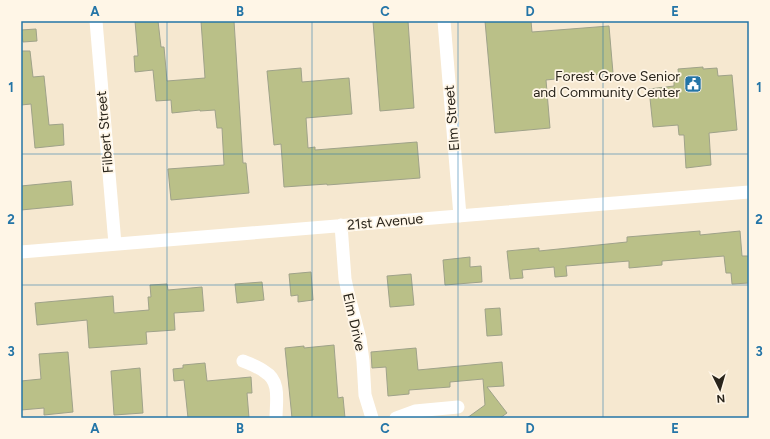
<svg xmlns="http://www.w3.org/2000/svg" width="770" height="439" font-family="Figtree,sans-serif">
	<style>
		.building { fill: #bac088; stroke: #9fa289 }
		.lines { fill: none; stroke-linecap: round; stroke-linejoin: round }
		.minor { stroke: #fff; stroke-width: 13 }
		.grid { fill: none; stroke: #2475a7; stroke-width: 1; stroke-opacity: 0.55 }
		.labels { text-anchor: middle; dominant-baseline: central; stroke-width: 3.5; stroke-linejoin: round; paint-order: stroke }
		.poi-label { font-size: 14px; fill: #29241b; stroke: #fff6e7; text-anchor: end }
		.street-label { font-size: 14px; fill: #29241b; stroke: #fff6e7 }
		.neatline { fill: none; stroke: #2475a7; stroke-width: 1.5 }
		.grid-label { font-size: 13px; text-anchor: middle; font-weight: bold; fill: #2475a7 }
	</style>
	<rect width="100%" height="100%" fill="#f6e8d0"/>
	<path class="building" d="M135,21H158L161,47H164L167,81L205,78L201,21H234L243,163H246L249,193L171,200L168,169L224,165L222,128H217L215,110L200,111V110L172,113L171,100L156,101L153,70L135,72L134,56H138Z
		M373,21H408L414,108L380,111Z
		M485,21H531L532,32L609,26L613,73L546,80L550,128L495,133Z
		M36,29L37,41L23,42L21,30Z
		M21,51H30L33,77L44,76L49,125L63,124L64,145L35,148L31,104L21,105Z
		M703,67V69L717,68L718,76L732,75L737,130L709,133L711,165L686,168L684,135H679L678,125L653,127L649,89L674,86V80L679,79L678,69Z
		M301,68L302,82L349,78L352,114L306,118L308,148L315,147V150L417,142L420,178L327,185V184L284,187L281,144L274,145L267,71Z
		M71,181L73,205L21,210V186Z
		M700,231V235L740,231L742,256H749V283L732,284L731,273H726L724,256L662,261V265L629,268V261L566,266L567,276L555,277L554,267L522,270L523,278L510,279L507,251L539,248V251L598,245L627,242V237Z
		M470,257V267L481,266L482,282L445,285L443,260Z
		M311,272L313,300L298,302V295L291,296L289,274Z
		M411,274L414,305L390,307L387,276Z
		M262,282L264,300L237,303L235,284Z
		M167,284L168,290L202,287L204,311L174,313L175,330L146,332L147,344L89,348L87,320L37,325L35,303L113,296L114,313L149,310L148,297H151L150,285Z
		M500,308L502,335L487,336L485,309Z
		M334,345L338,398L343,397L345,418H292L285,348L304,346V348Z
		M416,348L418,370L502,362L504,386L487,387L507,413L500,418H467L485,405L483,379L450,382V387L409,390V394L388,396L386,367L372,368L371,352Z
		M68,352L73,412L44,415V408L21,410V381L41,379L39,354Z
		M205,363L207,381L251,377L252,393H247L249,418H188L184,380L174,381L173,369L183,368V365Z
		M140,368L143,413L114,415L111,371Z"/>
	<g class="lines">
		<path class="minor" d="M96,21L115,244
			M444,21L460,216
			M341,225L345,279L348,293L360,339L363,361L365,395L372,418
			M21,252L749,192
			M243,361C250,364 259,367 265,372C281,381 276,402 276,418
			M396,418L415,411L458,407"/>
	</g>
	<path class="grid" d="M167,21V418M312,21V418M458,21V418M603,21V418M21,154H749M21,285H749"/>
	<defs>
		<symbol id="civic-square" viewBox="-11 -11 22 22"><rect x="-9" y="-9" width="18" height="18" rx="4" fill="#2475a7" stroke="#fff6e7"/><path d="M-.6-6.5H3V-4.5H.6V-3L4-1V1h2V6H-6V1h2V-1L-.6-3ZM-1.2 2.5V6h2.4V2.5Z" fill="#fff"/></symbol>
	</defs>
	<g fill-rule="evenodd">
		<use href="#civic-square" x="683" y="74" width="20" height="20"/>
	</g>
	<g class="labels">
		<g class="poi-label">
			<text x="680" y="76">Forest Grove Senior<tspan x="680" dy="16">and Community Center</tspan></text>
		</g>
		<g class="street-label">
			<text transform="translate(452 118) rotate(-95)">Elm Street</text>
			<text transform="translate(105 132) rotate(-95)">Filbert Street</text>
			<text transform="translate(385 222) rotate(-5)">21st Avenue</text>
			<text transform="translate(354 322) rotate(77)">Elm Drive</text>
		</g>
	</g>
	<rect width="770" height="439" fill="none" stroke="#fff6e7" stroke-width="44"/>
	<g transform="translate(720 389) rotate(175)" stroke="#fff6e7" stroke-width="3" paint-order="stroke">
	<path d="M0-3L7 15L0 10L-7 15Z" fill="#29241b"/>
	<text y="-6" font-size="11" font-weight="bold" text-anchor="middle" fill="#29241b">N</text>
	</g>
	<rect x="22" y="22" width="726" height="395" class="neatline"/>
	<g class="grid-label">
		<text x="95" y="16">A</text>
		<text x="240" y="16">B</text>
		<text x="385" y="16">C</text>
		<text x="530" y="16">D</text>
		<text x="675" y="16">E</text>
		<text x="11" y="92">1</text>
		<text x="759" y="92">1</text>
		<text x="11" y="224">2</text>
		<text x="759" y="224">2</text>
		<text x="11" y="356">3</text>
		<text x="759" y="356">3</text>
		<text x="95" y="433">A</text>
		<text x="240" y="433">B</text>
		<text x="385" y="433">C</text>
		<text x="530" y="433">D</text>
		<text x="675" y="433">E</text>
	</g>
</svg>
